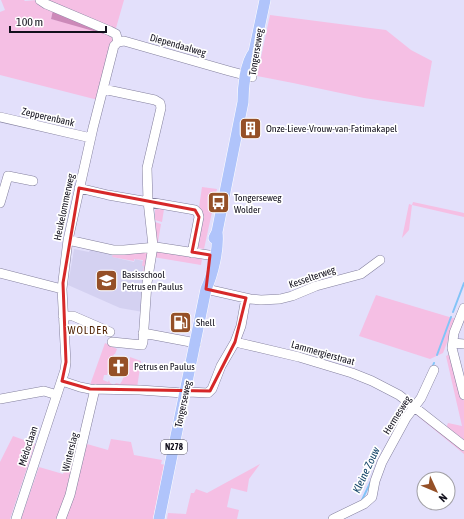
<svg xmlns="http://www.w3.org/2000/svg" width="464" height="519" font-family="'Asap Condensed',sans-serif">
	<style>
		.built { fill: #d4d1f1 }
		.green { fill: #f5bfe4 }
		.forest { fill: #cc8ab9 }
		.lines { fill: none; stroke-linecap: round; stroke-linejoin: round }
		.stream { stroke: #82c4f8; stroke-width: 2 }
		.minor-casing { stroke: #84809e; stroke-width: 10 }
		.major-casing { stroke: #fff; stroke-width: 12 }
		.minor { stroke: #fff; stroke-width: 9 }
		.major { stroke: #b0c4fb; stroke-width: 11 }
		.marked { fill: none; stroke: #d62828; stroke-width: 3; stroke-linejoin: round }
		.labels { text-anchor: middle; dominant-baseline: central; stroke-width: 3.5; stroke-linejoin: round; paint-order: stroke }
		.shield { fill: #fff; stroke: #595860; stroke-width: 1 }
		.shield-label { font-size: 9px; font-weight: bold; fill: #12101c }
		.street-label { font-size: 10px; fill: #12101c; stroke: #fff }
		.poi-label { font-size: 10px; fill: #12101c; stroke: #fff; text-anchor: start }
		.neighbourhood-label { font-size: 11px; letter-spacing: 1px; fill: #512304; stroke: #fff }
		.water-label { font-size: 11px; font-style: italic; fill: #154669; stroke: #fff }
	</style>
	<rect width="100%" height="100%" fill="#e3e0fb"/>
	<path class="built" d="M74,249L89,252L90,249L113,254V257L134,262L135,259L143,261L142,266H144L143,271L146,272L143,312L120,308L68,285Z"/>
	<path class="green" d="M1,0H24L25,1L37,0L53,10L51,19L107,32L114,38L98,100L0,75V12L5,10Z
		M43,0H124L116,28L112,29Z
		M270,15L386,30L411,50L432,61L424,107L364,98L293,83L257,76Z
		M202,187L217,189L204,249L198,248L197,246L201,210L199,207Z
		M413,202L464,213V217L412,205L409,230L402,238L409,204L412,205Z
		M159,208L164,209L162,222L155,220V210Z
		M155,222L161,224L158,242L156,240Z
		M147,251L150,253L147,272L143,271L144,266H142L143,260L134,259V261L112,257L113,254H129Z
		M156,251L202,259L201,265L153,257Z
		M376,295L456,319L443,353L430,359L359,336Z
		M105,343L117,349L115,354H114L107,375H104L103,380L108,382L109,380L110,383L114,385L116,383L120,384L122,381L130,360V357L141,361L137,388L90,385Z
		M452,353L464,401V442L446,428L448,423L462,426L446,356Z
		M414,413L419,414L464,449V454Z
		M13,436L35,444L10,519H0V462Z
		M111,439L131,442L134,455L162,460L161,464L165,465L153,519H64L74,492L87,444L108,450Z
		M74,442L82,444L60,519H21L39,467L63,474Z
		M260,464L249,479L247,492L231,488L227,507L239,510L237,519H167L168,513L186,514L191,493H194L196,489L207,493Z"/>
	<path class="forest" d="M53,10L107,32L104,34L51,19Z"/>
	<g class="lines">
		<path class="stream" d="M453,312L464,283
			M437,355L451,317
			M432,368L434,363
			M362,500L371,481"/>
		<defs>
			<path id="minor" d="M40,0L46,4L110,31L116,34L118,42
				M118,42L124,41L229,71L252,77
				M103,89L155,100L160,103L161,108L147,168L148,201L153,246L147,283L143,342L142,345L112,342
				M0,117L91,138
				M79,188L108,195L195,210L198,213L199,217L192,253
				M0,203L8,176L33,181
				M68,240L113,250H124L156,247L215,256
				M0,273L62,289
				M206,289L250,299L261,300L280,299L292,296L316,286L361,274L380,260
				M464,308L454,333L452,348L464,395
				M63,316H73L110,332
				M143,333L196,343
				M235,342L299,357L352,373L372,381L399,395L464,446
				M453,343L464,344
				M62,381L80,387L90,389L140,390L183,393L189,392L208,393L212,389L221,366L235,342L241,326L246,298
				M0,399L44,391L57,395
				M16,519L65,370L66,362L62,289L68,240L93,128L114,46L118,42
				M61,519L70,495L95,389
				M333,519L364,504L372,497L375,481L382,462L406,418L421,398L434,370"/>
			<path id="major" d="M255,58L254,52L265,0
				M214,238L217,232L243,102C243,88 245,63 254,52
				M159,519L206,289C213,274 219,248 217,232"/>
		</defs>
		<use href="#minor" class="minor-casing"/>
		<use href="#major" class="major-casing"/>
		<use href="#minor" class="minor"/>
		<use href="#major" class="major"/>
	</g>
	<path class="marked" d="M79,188L195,210L199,217L192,252L210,255L206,289L246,298L235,342L210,391L90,389L62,381L66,362L63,283Z"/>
	<defs>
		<symbol id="building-square" viewBox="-11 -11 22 22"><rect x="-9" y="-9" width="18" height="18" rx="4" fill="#955027" stroke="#fff"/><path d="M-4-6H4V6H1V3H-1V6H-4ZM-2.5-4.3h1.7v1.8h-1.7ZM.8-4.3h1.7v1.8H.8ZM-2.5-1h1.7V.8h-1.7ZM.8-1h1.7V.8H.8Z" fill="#fff"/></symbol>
		<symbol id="bus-square" viewBox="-11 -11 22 22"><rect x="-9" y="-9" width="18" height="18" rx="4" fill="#955027" stroke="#fff"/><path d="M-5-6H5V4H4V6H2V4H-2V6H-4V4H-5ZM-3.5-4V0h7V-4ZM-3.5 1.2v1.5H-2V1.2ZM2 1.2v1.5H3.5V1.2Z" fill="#fff"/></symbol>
		<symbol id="school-square" viewBox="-11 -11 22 22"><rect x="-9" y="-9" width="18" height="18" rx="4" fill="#955027" stroke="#fff"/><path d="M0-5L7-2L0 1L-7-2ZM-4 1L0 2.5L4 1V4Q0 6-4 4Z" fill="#fff"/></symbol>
		<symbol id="fuel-square" viewBox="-11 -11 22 22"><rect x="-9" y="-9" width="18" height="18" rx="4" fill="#955027" stroke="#fff"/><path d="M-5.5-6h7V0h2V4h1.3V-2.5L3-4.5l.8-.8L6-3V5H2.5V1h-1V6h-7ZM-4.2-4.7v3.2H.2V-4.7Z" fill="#fff"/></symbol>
		<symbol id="church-square" viewBox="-11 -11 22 22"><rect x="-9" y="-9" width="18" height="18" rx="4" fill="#955027" stroke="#fff"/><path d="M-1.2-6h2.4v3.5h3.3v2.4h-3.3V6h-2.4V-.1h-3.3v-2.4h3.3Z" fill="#fff"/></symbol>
	</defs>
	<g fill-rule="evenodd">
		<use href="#building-square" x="238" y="116" width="25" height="25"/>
		<use href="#bus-square" x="206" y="190" width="25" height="25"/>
		<use href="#school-square" x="94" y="268" width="25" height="25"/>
		<use href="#fuel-square" x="168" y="310" width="25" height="25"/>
		<use href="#church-square" x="106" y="354" width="25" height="25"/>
	</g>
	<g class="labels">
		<rect class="shield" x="161" y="440" width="26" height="14" rx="3"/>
		<g class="shield-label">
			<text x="174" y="447">N278</text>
		</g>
		<g class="street-label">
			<text transform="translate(178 45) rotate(16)">Diependaalweg</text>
			<text transform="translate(256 52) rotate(-81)">Tongerseweg</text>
			<text transform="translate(48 117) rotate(13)">Zepperenbank</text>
			<text transform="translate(64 207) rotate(-78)">Heukelommerweg</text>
			<text transform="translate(312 277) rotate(-19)">Kesselterweg</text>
			<text transform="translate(323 353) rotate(16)">Lammergierstraat</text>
			<text transform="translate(183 404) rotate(-78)">Tongerseweg</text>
			<text transform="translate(397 415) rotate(-58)">Hermesweg</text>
			<text transform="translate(28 446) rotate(-72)">Médoclaan</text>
			<text transform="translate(70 452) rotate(-76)">Winterslag</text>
		</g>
		<g class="poi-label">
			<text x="266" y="128">Onze-Lieve-Vrouw-van-Fatimakapel</text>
			<text x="234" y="197">Tongerseweg<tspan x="234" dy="12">Wolder</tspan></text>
			<text x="122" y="274">Basisschool<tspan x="122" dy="12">Petrus en Paulus</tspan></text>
			<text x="196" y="322">Shell</text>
			<text x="134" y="366">Petrus en Paulus</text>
		</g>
		<g class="neighbourhood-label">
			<text x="88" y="330">WOLDER</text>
		</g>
		<g class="water-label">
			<text transform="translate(366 470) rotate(-65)">Kleine Zouw</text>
		</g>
	</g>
	<g transform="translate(436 491) rotate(134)"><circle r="19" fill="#ffffff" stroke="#a09fa4"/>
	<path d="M0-3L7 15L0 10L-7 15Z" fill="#955027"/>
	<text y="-6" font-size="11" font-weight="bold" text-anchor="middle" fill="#12101c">N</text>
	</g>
	<path d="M10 26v6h96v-6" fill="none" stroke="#12101c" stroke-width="2"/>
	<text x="16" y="26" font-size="12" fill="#12101c" stroke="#ffffff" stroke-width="3" paint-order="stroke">100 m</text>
</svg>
